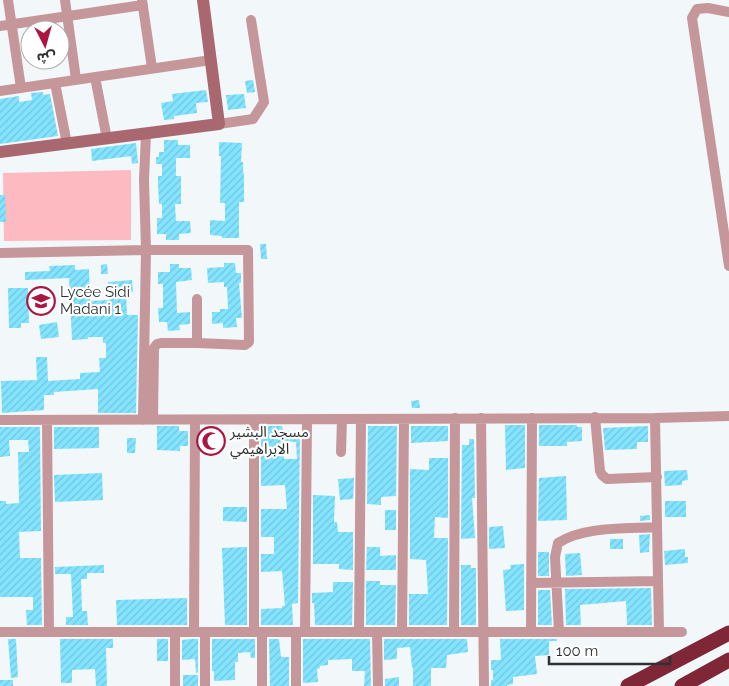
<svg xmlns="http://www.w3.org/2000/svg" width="729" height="686" font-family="Raleway,'Noto Sans Arabic',sans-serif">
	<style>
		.green { fill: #fdbac0 }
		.building { fill: url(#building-hatch); fill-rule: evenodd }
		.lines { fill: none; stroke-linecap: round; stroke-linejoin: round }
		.street { stroke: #c5979b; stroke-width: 10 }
		.secondary { stroke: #a9686f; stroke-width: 12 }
		.highway { stroke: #7f2637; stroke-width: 15 }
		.labels { text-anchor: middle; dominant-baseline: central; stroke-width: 4.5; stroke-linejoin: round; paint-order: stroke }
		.poi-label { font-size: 15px; fill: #2f3232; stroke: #fff; text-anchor: start }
	</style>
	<defs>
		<pattern id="building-hatch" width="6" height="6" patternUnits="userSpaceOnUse" patternTransform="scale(1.25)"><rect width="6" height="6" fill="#83e4ff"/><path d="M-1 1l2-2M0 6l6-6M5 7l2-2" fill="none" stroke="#71c4db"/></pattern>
	</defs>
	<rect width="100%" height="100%" fill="#f2f8fa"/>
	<path class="green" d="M131,170V240L4,241L3,173Z"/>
	<path class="building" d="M253,80L255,92L247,93L245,81Z
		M206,90L208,102L196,103L197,113L174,116V119L164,120L161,103L173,101L172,94Z
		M43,92V95L50,94L58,136L0,144V99L19,96V102L32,100L31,93Z
		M244,94L246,108L228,110L226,95Z
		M164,140H178V145H190V158H176V176H181V204H175L176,221H190L191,233L179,234V240H166V234H157V218H162V204H159L158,184V176H162V164H156V157H159V152H164Z
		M219,142L242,143L241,162H243V173H244V202H239V238H222V236L210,235V220L225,221V203H220L221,156H219Z
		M136,143L138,163L132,164L131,156L92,161L91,149Z
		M0,195H5L6,222H0Z
		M260,244H266L267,259H261Z
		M224,263H235L236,273H241V283H239L242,318H236L237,327L223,328V323L212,324V312H220V309H228L227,287H224V282L208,283L207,268L224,267Z
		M107,264L108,274H101V265Z
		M170,264H179V268H191L192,280L176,282L177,313L190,312V324L179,325L180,330L168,331L167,322H159L158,308H163V284H158V272H170Z
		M75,265V270L89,269L90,301L109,300L108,282L132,280L133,292H126L127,315H138L136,413H98V389L54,392V395H44V410L2,413L1,381L37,380L36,357H47L48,381L80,379V373L100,372L99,358H106V343H103V337H88V339L72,340L69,278L25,280V272L50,271L49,266Z
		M8,288H28L29,323H21V328H9Z
		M57,322L59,337L41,339L39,325Z
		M419,400L420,408H412L411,401Z
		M505,425H525V468L506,470Z
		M539,425H577V427H582V441L567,442V446H539Z
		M157,426H179V431H188V446H180V451L157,450Z
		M261,426H282L283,431H300L298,603L292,604L293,625H261V609L282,608V606H285L282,571L261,572V554H274V537H261V509H287L285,485L261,486ZM283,441L296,442L297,459H284Z
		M368,426H397L396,496L381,497V505L367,504Z
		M411,426H448V441L411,443Z
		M648,426V442H637V449L605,450L603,428Z
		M0,427H40L41,531L19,532L20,558H41L42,625H27L26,610H33V597H0V501H6V504L19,503L18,452H29L28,440H9L10,456L0,457Z
		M54,427H99V448L54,449Z
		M127,438H136L135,453H127Z
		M469,439H474L475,498H472L475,538L461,539L462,445H469Z
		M429,458H448V518L435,517L434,538H448L447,625H409V594H428L426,560L410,559V469L429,470Z
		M687,470L688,480L682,481V485L665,486L664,471Z
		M102,473L103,500L55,502L54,475Z
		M566,476L567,520L538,521L539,478Z
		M354,478L353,499L340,500L338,479Z
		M313,495L335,496L334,522H337L338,532H353V570L339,569V564H313Z
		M665,501H686V517H665Z
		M223,507H247V522L223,521Z
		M385,510H396V530H385Z
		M650,515V520L640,521V516Z
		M503,526L505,548L489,549V527Z
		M650,534L649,552L640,553L639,535Z
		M610,539H623V549H610Z
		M247,547V625H225L222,548Z
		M367,547H380V556L396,555V570H366Z
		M685,549V557H688V563L665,565L664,551Z
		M538,552H549V576H538Z
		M580,553L582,575L566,576L565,554Z
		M524,564V610L506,611L503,570L511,569L510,565Z
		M104,565V573H87V579H81L82,611H87L88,625H66V617H73L71,574H55V567Z
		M461,565H471V568H476V625H461Z
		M366,581H380V585H396L395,625H366Z
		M333,582H353L352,625H315L314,603H312V593L333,592Z
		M651,588L652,625H627L626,601L580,605L581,625H566L565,589Z
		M538,590H550L552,625H538Z
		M187,598V625H117L116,600Z
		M8,639H16L18,677L11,678Z
		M60,639H113V648H106L107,686H96L95,669L72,670V683H61Z
		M157,639H168V661H157Z
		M191,639H198V672L196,673L195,659L182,660V640Z
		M212,639H255V658H251L250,652L238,653V662H235V680L214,681V671H212Z
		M269,639H279L281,657H289V686H270Z
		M303,639H370L371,686H364L365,671H352V659L328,660V665L320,666V668L317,669L318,682L303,683Z
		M384,639H467L468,652L447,655L446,668H431V686H413V667L412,668L410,647L397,648V659L384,660Z
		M500,639H557V641H549V655L535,656L537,674L513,677V684L507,685V686H491V680H493V670H491V660H501Z
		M183,675H198V686H183Z
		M399,677V686H385V679Z
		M0,680H13V686H0Z"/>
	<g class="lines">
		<path class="street" d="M8,0L21,88
			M65,0L76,79
			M142,0L152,68
			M729,12L708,8L697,9L692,18L729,266
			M0,26L143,5
			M95,77L107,139
			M55,83L67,144
			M0,91L211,60
			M219,124L253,119L264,102L251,20
			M0,253L146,250H248L249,342L245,345L197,343
			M595,417L600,471L602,475L607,479L657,477
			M481,418L484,686
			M655,418L659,632
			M0,420L655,418L729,416
			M47,420L49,632
			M143,420L146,250L144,180L146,134
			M153,420L154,348L157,344L161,343H197V299
			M341,452L342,419
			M531,583L658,581
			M0,632H682
			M175,632V686
			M194,632L195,420
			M254,632V420
			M262,632V686
			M296,632V686
			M305,632L307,419
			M359,632L361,419
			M377,632L378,686
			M402,632L404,419
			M454,632L455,418
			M531,632L532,418
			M559,632L555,557L558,543C584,526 627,529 657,527
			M205,686V632"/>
		<path class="secondary" d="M0,152L219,124L203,0"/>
		<path class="highway" d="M628,686L729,633
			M682,686L729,660"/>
	</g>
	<defs>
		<symbol id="school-ring" viewBox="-11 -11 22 22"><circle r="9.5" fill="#fff" stroke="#ab1640" stroke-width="1.5"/><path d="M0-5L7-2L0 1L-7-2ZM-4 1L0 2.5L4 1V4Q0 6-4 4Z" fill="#ab1640"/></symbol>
		<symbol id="mosque-ring" viewBox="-11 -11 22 22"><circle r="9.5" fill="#fff" stroke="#ab1640" stroke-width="1.5"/><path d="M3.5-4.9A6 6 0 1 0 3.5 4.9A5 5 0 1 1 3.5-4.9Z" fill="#ab1640"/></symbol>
	</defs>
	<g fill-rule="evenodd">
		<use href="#school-ring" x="25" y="285" width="32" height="32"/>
		<use href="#mosque-ring" x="195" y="425" width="32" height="32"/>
	</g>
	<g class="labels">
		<g class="poi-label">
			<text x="60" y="292">Lycée Sidi<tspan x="60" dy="17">Madani 1</tspan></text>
			<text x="230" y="432">مسجد البشير<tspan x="230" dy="17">الابراهيمي</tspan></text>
		</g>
	</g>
	<g transform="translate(45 45) rotate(174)"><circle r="24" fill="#ffffff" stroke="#acadad"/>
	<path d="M0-4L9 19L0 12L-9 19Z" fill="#ab1640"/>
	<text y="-8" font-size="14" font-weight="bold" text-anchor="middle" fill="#2f3232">ش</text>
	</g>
	<path d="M549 656v8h121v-8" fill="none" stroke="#2f3232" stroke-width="2.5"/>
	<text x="556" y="656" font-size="15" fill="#2f3232" stroke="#ffffff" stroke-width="4" paint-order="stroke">100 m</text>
</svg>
